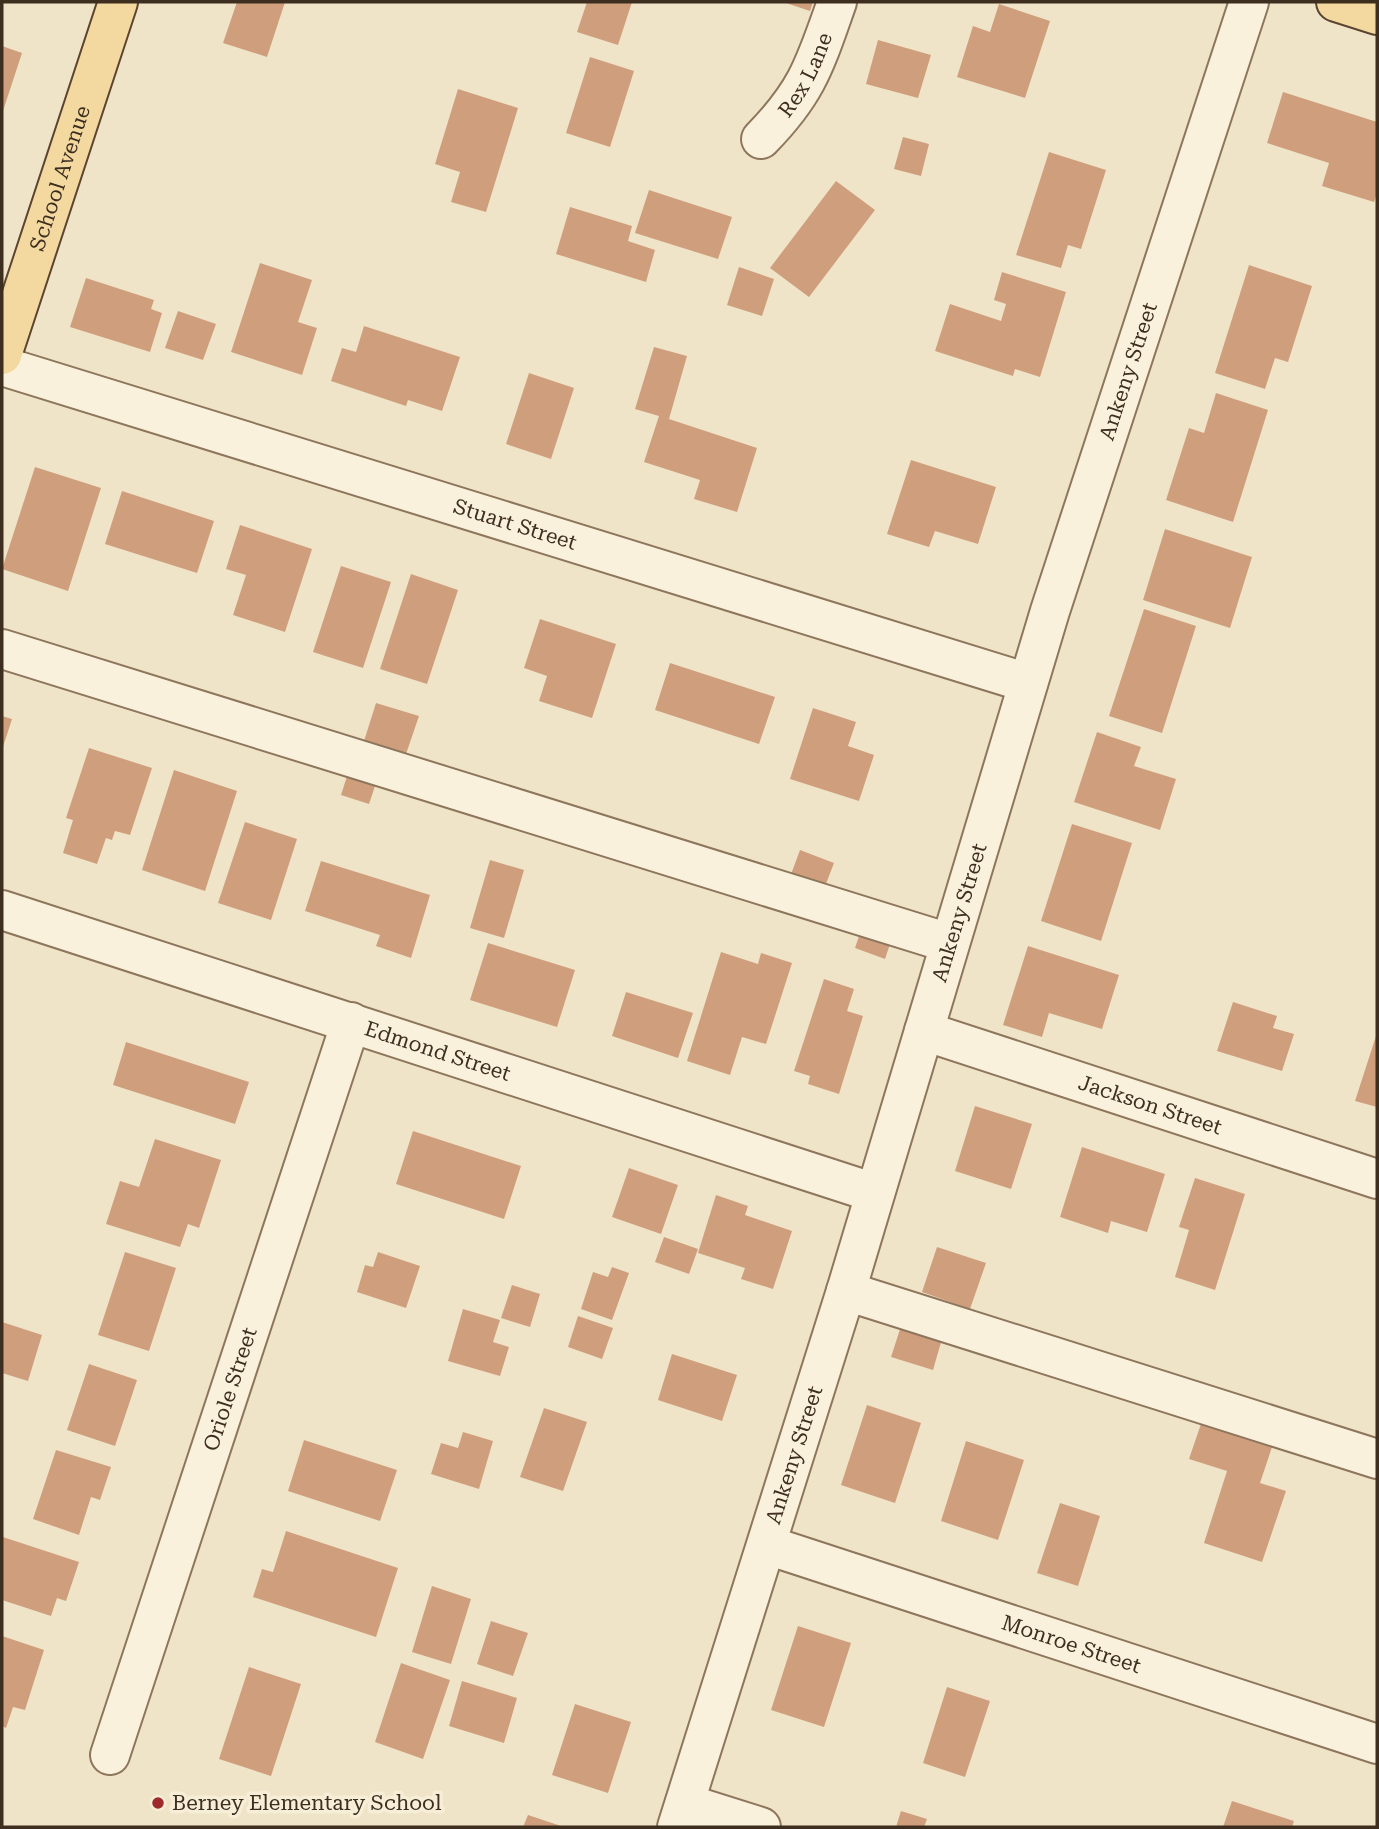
<svg xmlns="http://www.w3.org/2000/svg" width="1379" height="1829" font-family="'Roboto Serif',serif">
	<style>
		.building { fill: #cf9f7d }
		.lines { fill: none; stroke-linecap: round; stroke-linejoin: round }
		.minor-casing { stroke: #8d765c; stroke-width: 42 }
		.major-casing { stroke: #5b4430; stroke-width: 42 }
		.minor { stroke: #faf1dc; stroke-width: 38 }
		.major { stroke: #f3d9a0; stroke-width: 38 }
		.poi-dot { fill: #9e2a2b; stroke: #f7eed8; stroke-width: 2.5 }
		.labels { text-anchor: middle; dominant-baseline: central; stroke-width: 7; stroke-linejoin: round; paint-order: stroke }
		.street-label { font-size: 21px; fill: #3d2e20; stroke: #f7eed8 }
		.poi-label { font-size: 21px; fill: #3d2e20; stroke: #f7eed8; text-anchor: start }
	</style>
	<rect width="100%" height="100%" fill="#f0e4c8"/>
	<path class="building" d="M237,2H285L267,57L223,43Z
		M587,2H632L618,45L577,32Z
		M783,2H813L810,11Z
		M999,4L1050,21L1025,98L957,77L973,26L990,32Z
		M878,40L931,55L918,98L866,84Z
		M2,46L22,53L2,114Z
		M590,57L634,71L610,147L566,133Z
		M458,89L518,108L486,212L451,202L460,172L435,164Z
		M1283,92L1377,122V193L1374,202L1322,186L1329,163L1267,143Z
		M903,137L929,144L921,176L894,169Z
		M1049,152L1106,170L1081,249L1068,245L1061,268L1016,255Z
		M836,181L875,210L809,297L770,268Z
		M649,190L732,217L718,259L635,233Z
		M570,207L632,226L628,241L655,250L646,282L556,254Z
		M260,263L312,280L298,322L317,328L302,375L231,352Z
		M1249,265L1312,286L1288,362L1275,358L1265,389L1215,373Z
		M739,267L774,279L762,316L727,305Z
		M1002,272L1066,292L1040,377L1015,369L1013,376L935,351L950,304L1001,321L1006,304L994,300Z
		M86,278L154,300L151,309L162,313L150,352L70,327Z
		M178,311L216,324L203,360L165,348Z
		M364,326L460,357L442,411L408,400L406,406L331,381L342,348L356,352Z
		M654,347L687,356L669,419L757,448L737,512L694,499L700,480L644,462L659,416L635,409Z
		M529,373L574,388L551,459L506,444Z
		M1216,393L1268,410L1233,522L1166,500L1189,428L1204,433Z
		M911,460L996,487L978,544L935,531L929,547L887,534Z
		M35,467L101,488L68,591L2,569Z
		M122,491L214,521L197,573L105,544Z
		M240,525L312,549L285,632L233,615L246,575L226,569Z
		M1165,529L1252,557L1230,628L1143,600Z
		M341,566L391,582L363,668L313,652Z
		M411,574L458,590L427,684L380,669Z
		M1144,609L1196,626L1162,733L1109,716Z
		M540,619L616,644L592,718L539,701L547,676L524,668Z
		M670,663L775,697L759,744L655,710Z
		M376,703L419,716L406,754L364,741Z
		M813,708L856,722L848,746L874,755L859,801L790,779Z
		M2,716L12,719L2,750Z
		M1097,732L1141,747L1134,766L1176,779L1160,830L1074,802Z
		M89,748L152,768L130,835L115,831L112,840L106,838L97,864L63,853L73,820L66,818Z
		M174,770L237,791L205,891L142,870Z
		M349,770L377,780L369,804L341,795Z
		M245,822L297,839L271,920L218,903Z
		M1072,824L1132,843L1101,941L1041,921Z
		M800,850L834,863L824,889L790,877Z
		M490,860L524,870L504,938L470,928Z
		M321,861L430,895L411,958L376,946L380,935L305,911Z
		M862,927L892,938L885,959L855,948Z
		M488,943L575,970L557,1027L470,1000Z
		M1028,946L1119,975L1102,1029L1049,1013L1042,1037L1003,1025Z
		M721,952L758,964L761,953L792,963L766,1044L742,1037L730,1075L687,1061Z
		M824,979L854,989L847,1011L863,1016L839,1094L808,1084L810,1076L794,1071Z
		M626,992L693,1013L678,1058L612,1036Z
		M1233,1002L1277,1016L1273,1028L1294,1034L1282,1071L1217,1051Z
		M1377,1033V1107L1355,1101Z
		M126,1042L249,1082L235,1124L113,1085Z
		M975,1106L1032,1124L1011,1189L955,1171Z
		M413,1131L521,1166L504,1219L396,1184Z
		M155,1139L221,1160L199,1228L188,1224L180,1247L106,1224L120,1181L139,1187Z
		M1082,1147L1165,1174L1147,1232L1111,1221L1108,1233L1060,1217Z
		M629,1168L678,1185L661,1234L612,1217Z
		M1195,1178L1245,1194L1215,1290L1175,1277L1189,1230L1179,1227Z
		M716,1195L748,1206L745,1215L792,1231L773,1289L741,1279L745,1268L698,1253Z
		M664,1237L698,1249L689,1274L655,1262Z
		M937,1247L986,1263L970,1309L922,1292Z
		M125,1252L176,1268L149,1351L98,1335Z
		M378,1252L420,1266L406,1308L357,1292L365,1265L373,1267Z
		M612,1267L629,1273L612,1320L581,1309L593,1272L608,1277Z
		M512,1285L540,1294L530,1327L501,1318Z
		M463,1309L500,1320L493,1342L509,1347L500,1376L448,1361Z
		M578,1316L613,1328L602,1359L568,1347Z
		M903,1320L944,1332L933,1370L891,1357Z
		M2,1322L42,1335L28,1381L2,1373Z
		M672,1354L737,1375L722,1421L658,1400Z
		M89,1364L137,1380L115,1446L67,1430Z
		M867,1405L921,1423L895,1503L841,1485Z
		M544,1408L587,1422L563,1491L520,1477Z
		M1203,1418L1274,1441L1260,1483L1286,1491L1262,1562L1204,1543L1227,1471L1189,1459Z
		M463,1432L493,1441L479,1489L431,1474L441,1443L458,1448Z
		M304,1440L397,1470L380,1521L288,1491Z
		M966,1441L1024,1460L998,1540L941,1521Z
		M56,1450L111,1467L100,1500L91,1497L79,1535L33,1519Z
		M1060,1503L1100,1516L1078,1586L1037,1573Z
		M286,1531L398,1568L376,1637L253,1597L262,1569L273,1572Z
		M3,1537L79,1562L66,1601L57,1598L51,1616L2,1600Z
		M432,1586L471,1599L451,1664L412,1652Z
		M491,1621L528,1633L513,1676L477,1664Z
		M798,1626L851,1643L824,1727L771,1710Z
		M2,1636L44,1650L25,1710L13,1707L6,1728L2,1726Z
		M401,1663L450,1680L423,1759L375,1742Z
		M249,1667L301,1684L271,1776L219,1759Z
		M462,1681L517,1698L504,1743L449,1726Z
		M947,1687L990,1701L965,1777L923,1763Z
		M575,1704L631,1722L608,1793L552,1775Z
		M1232,1801L1294,1821L1292,1827H1223Z
		M901,1811L927,1819L924,1827H896Z
		M528,1815L564,1827H523Z"/>
	<g class="lines">
		<defs>
			<g id="minor">
				<path id="s1" d="M761,139C808,91 815,64 837,2"/>
				<path id="s2" d="M2,366L1028,683"/>
				<path d="M2,649L949,943"/>
				<path id="s3" d="M2,910L875,1193"/>
				<path id="s4" d="M924,1031L1377,1179"/>
				<path d="M846,1291L1377,1459"/>
				<path id="s5" d="M767,1545L1377,1744"/>
				<path id="s6" d="M110,1755L351,1022"/>
				<path d="M685,1803L761,1827"/>
				<path id="s7" d="M677,1827L846,1291L1050,611L1249,2"/>
			</g>
			<g id="major">
				<path d="M1336,2L1377,15"/>
				<path id="s8" d="M2,355L118,2"/>
			</g>
		</defs>
		<use href="#minor" class="minor-casing"/>
		<use href="#major" class="major-casing"/>
		<use href="#minor" class="minor"/>
		<use href="#major" class="major"/>
	</g>
	<circle class="poi-dot" cx="158" cy="1803" r="7"/>
	<g class="labels">
		<g class="street-label">
			<text stroke="none"><textPath href="#s1" startOffset="79">Rex Lane</textPath></text>
			<text stroke="none"><textPath href="#s8" startOffset="186">School Avenue</textPath></text>
			<text stroke="none"><textPath href="#s7" startOffset="1524">Ankeny Street</textPath></text>
			<text stroke="none"><textPath href="#s2" startOffset="537">Stuart Street</textPath></text>
			<text stroke="none"><textPath href="#s7" startOffset="957">Ankeny Street</textPath></text>
			<text stroke="none"><textPath href="#s3" startOffset="458">Edmond Street</textPath></text>
			<text stroke="none"><textPath href="#s4" startOffset="238">Jackson Street</textPath></text>
			<text stroke="none"><textPath href="#s6" startOffset="385">Oriole Street</textPath></text>
			<text stroke="none"><textPath href="#s7" startOffset="390">Ankeny Street</textPath></text>
			<text stroke="none"><textPath href="#s5" startOffset="320">Monroe Street</textPath></text>
		</g>
		<g class="poi-label">
			<text x="172" y="1803">Berney Elementary School</text>
		</g>
	</g>
	<rect width="1379" height="1829" fill="none" stroke="#3d2e20" stroke-width="7"/>
</svg>
